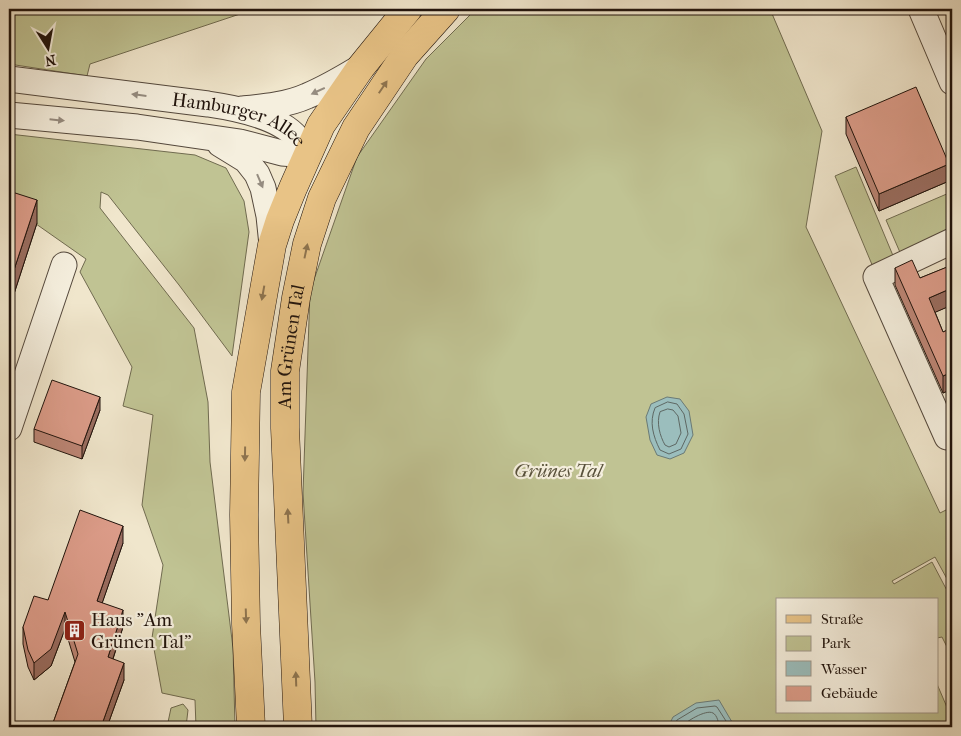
<svg xmlns="http://www.w3.org/2000/svg" width="961" height="736" font-family="'IM FELL French Canon',serif">
	<style>
		.green { fill: #c0c393; stroke: #706b50 }
		.water { fill: #9bbebd; stroke: #6a7a76 }
		.lines { fill: none; stroke-linecap: round; stroke-linejoin: round }
		.shore { stroke: #5e6864; stroke-width: 1 }
		.minor-casing { stroke: #54483c; stroke-width: 27 }
		.major-casing { stroke: #20130c; stroke-width: 29 }
		.minor { stroke: #f5efde; stroke-width: 25 }
		.major { stroke: #e8c386; stroke-width: 28 }
		.wall { fill: #bd8676; stroke: #20130c }
		.shaded-wall { fill: #9a6d60; stroke: #20130c }
		.building { fill: #dc9c89; stroke: #20130c }
		.oneway { fill: #8e744f }
		.oneway2 { fill: #958c80 }
		.labels { text-anchor: middle; dominant-baseline: central; stroke-width: 4.5; stroke-linejoin: round; paint-order: stroke }
		.street-label { font-size: 19px; fill: #20130c; stroke: #f5efde }
		.park-label { font-size: 19px; font-style: italic; fill: #58513b; stroke: #f5efde }
		.poi-label { font-size: 19px; fill: #20130c; stroke: #f5efde; text-anchor: start }
	</style>
	<rect width="100%" height="100%" fill="#f0e6cc"/>
	<filter id="stains"><feTurbulence type="fractalNoise" baseFrequency=".004" numOctaves="4"/><feColorMatrix values="0 0 0 0 .2 0 0 0 0 .09 0 0 0 0 .02 0 0 0 .5 -.17"/></filter>
	<radialGradient id="worn" r=".72"><stop offset=".6" stop-color="#630" stop-opacity="0"/><stop offset="1" stop-color="#630" stop-opacity=".3"/></radialGradient>
	<path class="green" d="M9,9H255L90,64L87,76L9,64Z
		M476,9H770L822,131L806,227L940,513L952,507V588L935,557L892,581L894,584L932,562L952,600V657L942,637L937,638V600H777V712H937V684L952,719L951,727H316L315,682L303,493L310,291L357,157L426,59Z
		M9,134L195,155L226,168L244,201L249,232L232,356L179,285L108,195L101,192L100,208L194,328L208,402L210,462L233,648L235,727H196L195,700L162,693L152,638L163,565L142,505L153,415L123,406L132,367L80,272L86,259L9,205Z
		M856,167L894,258L873,267L835,176Z
		M949,193L952,200V236L902,257L886,220Z
		M183,704L188,710L186,727H167L171,708Z"/>
	<path class="water" d="M667,397L680,399L689,411L693,435L684,453L670,459L657,455L650,440L646,417L651,404Z
		M719,700L732,722L729,727H668L673,717L696,703Z"/>
	<g class="lines">
		<path class="shore" d="M668,402L677,404L684,414L688,434L681,449L669,454L660,450C653,436 649,422 655,408Z
			M668,409L673,410L678,416L681,433L676,444L669,447L665,445C660,436 656,423 660,412Z
			M674,727L677,720L697,708L715,706L717,707L726,721L725,727
			M681,727C685,722 706,709 713,713C717,715 719,723 719,727"/>
		<defs>
			<g id="minor">
				<path d="M921,9L952,82"/>
				<path id="s1" d="M9,79L208,104C235,108 279,116 297,138C301,143 304,149 308,155"/>
				<path d="M242,109C263,107 287,105 307,96C326,88 343,78 361,67"/>
				<path d="M9,115L137,127L240,142L282,153L308,155"/>
				<path d="M220,144L246,160L257,174L263,188L269,216L272,245"/>
				<path d="M952,241L876,277L947,437L952,435"/>
				<path d="M9,428L64,265"/>
			</g>
			<g id="major">
				<path d="M251,727L246,624L244,515L246,392L272,245L280,220L293,188L321,125L361,67L408,9"/>
				<path id="s2" d="M298,727L285,428V371L296,298L307,244L322,198L356,128L405,55L446,9"/>
			</g>
		</defs>
		<use href="#minor" class="minor-casing"/>
		<use href="#major" class="major-casing"/>
		<use href="#minor" class="minor"/>
		<use href="#major" class="major"/>
	</g>
	<path class="wall" d="M846,117L949,181L879,211L846,134Z
		M9,191L37,223L11,303L9,302Z
		M948,245L952,254V305L935,312L943,332L952,328V389L943,393L895,285V268L920,278L950,266L948,262Z
		M100,410L82,459L34,442V429Z
		M123,543L102,603L123,627L113,659L124,680L107,727H53V723L75,662L65,629L51,666L34,680L28,667L23,644V627L48,600Z"/>
	<path class="shaded-wall" d="M949,164V181L879,211V194Z
		M37,200V223L11,303V279Z
		M952,288V305L929,315V298Z
		M952,372V389L943,393V376Z
		M100,397V410L82,459V446Z
		M123,526V543L97,618V601Z
		M123,610V627L108,674V657Z
		M65,612V629L51,666L34,680V663Z
		M124,663V680L107,727H101Z"/>
	<path class="building" d="M916,87L949,164L879,194L846,117Z
		M9,191L37,200L11,279H9Z
		M952,243V254L948,245Z
		M912,260L920,278L952,265V288L929,298L943,332L952,328V372L943,376L895,268Z
		M52,380L100,397L82,446L34,429Z
		M80,510L123,526L97,601L123,610L108,657L124,663L101,727H64L53,723L78,654L65,612L51,649L34,663L28,650L23,627L34,596L48,600Z"/>
	<defs><path id="oneway-solid" d="M-6-.8H1V-3.2L6.5 0L1 3.2V.8H-6Z" transform="scale(1.25)"/></defs>
	<g class="oneway">
		<use href="#oneway-solid" transform="translate(383 87) rotate(-56)"/>
		<use href="#oneway-solid" transform="translate(306 251) rotate(-78)"/>
		<use href="#oneway-solid" transform="translate(263 293) rotate(100)"/>
		<use href="#oneway-solid" transform="translate(245 454) rotate(91)"/>
		<use href="#oneway-solid" transform="translate(288 516) rotate(-93)"/>
		<use href="#oneway-solid" transform="translate(246 616) rotate(88)"/>
		<use href="#oneway-solid" transform="translate(296 679) rotate(-92)"/>
	</g>
	<g class="oneway2">
		<use href="#oneway-solid" transform="translate(318 91) rotate(155)"/>
		<use href="#oneway-solid" transform="translate(139 95) rotate(-173)"/>
		<use href="#oneway-solid" transform="translate(57 120) rotate(6)"/>
		<use href="#oneway-solid" transform="translate(260 181) rotate(67)"/>
	</g>
	<defs>
		<symbol id="building-square" viewBox="-11 -11 22 22"><rect x="-9" y="-9" width="18" height="18" rx="4" fill="#8f2418" stroke="#f5efde"/><path d="M-4-6H4V6H1V3H-1V6H-4ZM-2.5-4.3h1.7v1.8h-1.7ZM.8-4.3h1.7v1.8H.8ZM-2.5-1h1.7V.8h-1.7ZM.8-1h1.7V.8H.8Z" fill="#fff"/></symbol>
	</defs>
	<g fill-rule="evenodd">
		<use href="#building-square" x="62" y="618" width="25" height="25"/>
	</g>
	<g class="labels">
		<g class="street-label">
			<text stroke="none"><textPath href="#s1" startOffset="235">Hamburger Allee</textPath></text>
			<text stroke="none"><textPath href="#s2" startOffset="381">Am Grünen Tal</textPath></text>
		</g>
		<g class="park-label">
			<text x="558" y="471">Grünes Tal</text>
		</g>
		<g class="poi-label">
			<text x="91" y="620">Haus "Am<tspan x="91" dy="22">Grünen Tal"</tspan></text>
		</g>
	</g>
	<rect width="961" height="736" fill="none" stroke="#f0e6cc" stroke-width="30"/>
	<rect x="10" y="10" width="941" height="716" fill="none" stroke="#20130c" stroke-width="2.5"/>
	<rect x="15" y="15" width="931" height="706" fill="none" stroke="#20130c"/>
	<rect x="776" y="598" width="162" height="115" fill="#f5efde" stroke="#a0978a"/>
	<rect x="786" y="615" width="25" height="8" fill="#e8c386" stroke="#a0978a"/>
	<text x="821" y="624" font-size="15" fill="#20130c">Straße</text>
	<rect x="786" y="636" width="25" height="15" fill="#c0c393" stroke="#a0978a"/>
	<text x="821" y="648" font-size="15" fill="#20130c">Park</text>
	<rect x="786" y="661" width="25" height="15" fill="#9bbebd" stroke="#a0978a"/>
	<text x="821" y="674" font-size="15" fill="#20130c">Wasser</text>
	<rect x="786" y="686" width="25" height="15" fill="#dc9c89" stroke="#a0978a"/>
	<text x="821" y="698" font-size="15" fill="#20130c">Gebäude</text>
	<g transform="translate(48 48) rotate(169)" stroke="#f5efde" stroke-width="4" paint-order="stroke">
	<path d="M0-4L9 19L0 12L-9 19Z" fill="#20130c"/>
	<text y="-8" font-size="14" font-weight="bold" text-anchor="middle" fill="#20130c">N</text>
	</g>
	<rect width="100%" height="100%" filter="url(#stains)"/>
	<rect width="100%" height="100%" fill="url(#worn)"/>
</svg>
